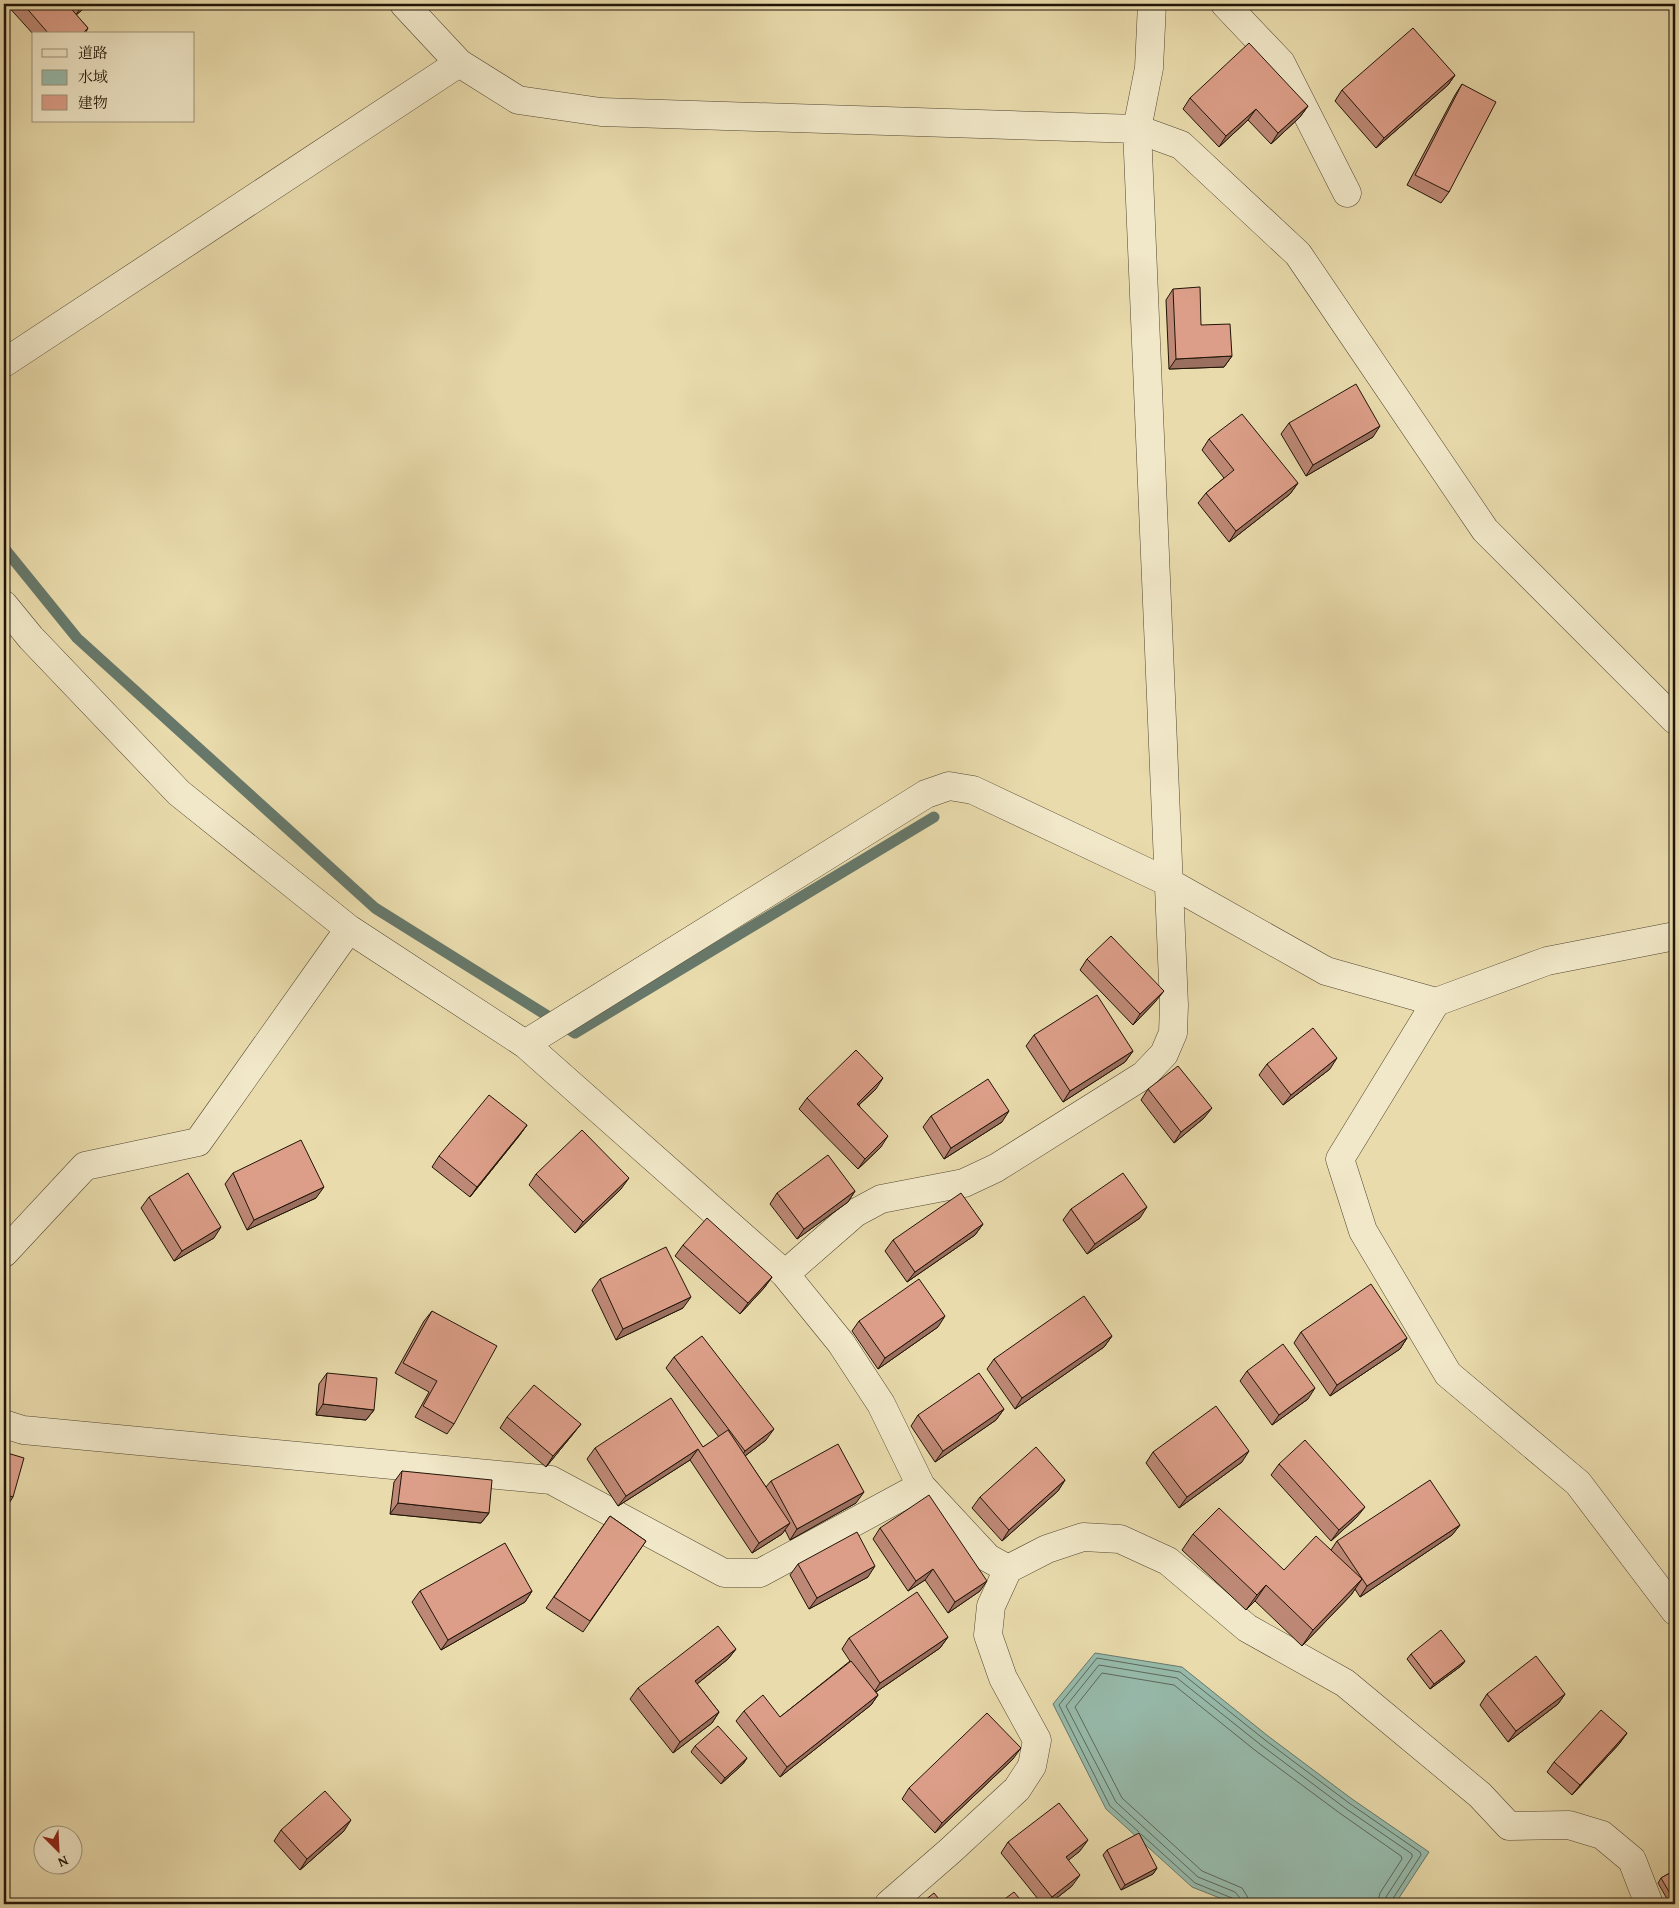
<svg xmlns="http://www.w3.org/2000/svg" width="1679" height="1908" font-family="'Gentium Book Plus','Noto Serif JP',serif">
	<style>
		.water { fill: #97bbac; stroke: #67786a }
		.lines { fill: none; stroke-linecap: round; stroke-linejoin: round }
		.shore { stroke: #5c685a; stroke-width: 1 }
		.stream { stroke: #67786a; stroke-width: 11 }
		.minor-casing { stroke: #524630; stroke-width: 29 }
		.minor { stroke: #f1e8c9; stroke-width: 28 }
		.wall { fill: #bd8875; stroke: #201407 }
		.shaded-wall { fill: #9a6f5f; stroke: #201407 }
		.building { fill: #dc9e88; stroke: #201407 }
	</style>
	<rect width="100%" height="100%" fill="#e9dbac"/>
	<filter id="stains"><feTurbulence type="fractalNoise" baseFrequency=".004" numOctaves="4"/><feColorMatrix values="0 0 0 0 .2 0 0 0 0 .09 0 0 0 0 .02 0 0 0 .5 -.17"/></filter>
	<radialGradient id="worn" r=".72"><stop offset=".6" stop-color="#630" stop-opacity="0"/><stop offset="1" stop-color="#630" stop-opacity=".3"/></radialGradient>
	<path class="water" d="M1095,1653L1182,1667L1268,1736L1352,1799L1429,1852L1395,1904H1235L1192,1887L1106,1809L1053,1704Z"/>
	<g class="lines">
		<path class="shore" d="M1139,1832L1110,1806L1059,1705L1097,1658L1180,1672L1265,1740L1349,1803L1420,1852L1421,1855L1392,1900L1391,1904
			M1141,1834L1195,1883L1232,1898L1235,1904
			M1241,1904L1240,1898L1235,1892L1198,1877L1116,1802L1066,1706L1099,1665L1177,1678L1261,1745L1345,1808L1412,1854V1857L1386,1897L1385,1904
			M1249,1904L1247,1896L1242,1888L1202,1871L1122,1798L1075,1707L1102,1673L1174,1685L1256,1751L1341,1814L1401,1856L1402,1859L1380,1893L1377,1904"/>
		<path class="stream" d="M4,548L77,638L375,908L575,1033L934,817"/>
		<defs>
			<path id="minor" d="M404,4L459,63L518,100L601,112L1137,129L1181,145L1298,254L1485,530L1675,720
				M1225,4L1281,63L1347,193
				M4,363L459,63
				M4,605L31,638L179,793L349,929L525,1044L785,1274L841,1343L881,1404L921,1486L988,1558L1008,1569
				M1436,1002L1340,1159L1363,1231L1448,1374L1578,1483L1675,1611
				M525,1044L926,794L949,786L973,790L1168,882L1326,971L1436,1002L1547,961L1675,936
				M4,1253L85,1166L198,1142L349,929
				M785,1274L855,1213L881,1199L964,1183L996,1168L1144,1075L1164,1054L1173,1033L1174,1005L1137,129L1149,68L1152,4
				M4,1424L23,1430L551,1480L724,1573H760L921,1486
				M889,1904L950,1851L1017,1789L1032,1766L1037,1740L1003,1678L988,1635L991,1606L1008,1569L1047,1549L1083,1537L1120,1539L1168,1561L1247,1628L1345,1683L1480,1795L1509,1826L1569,1825L1602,1835L1632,1860L1649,1904"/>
		</defs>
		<use href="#minor" class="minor-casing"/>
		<use href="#minor" class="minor"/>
	</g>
	<path class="wall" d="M6,4H89L76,15L88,28L85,34H34V35Z
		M1455,75L1448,85L1376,148L1335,101L1342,90Z
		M1462,84L1449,192L1441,203L1407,185L1455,95Z
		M1190,98L1308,106L1300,117L1271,144L1248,120L1219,147L1183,109Z
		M1173,289L1201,325L1232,356L1224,367L1169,369L1166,300Z
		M1289,423L1373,437L1306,476L1281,434Z
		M1209,439L1298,483L1290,494L1229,542L1198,503L1206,493L1224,478L1202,450Z
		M1087,959L1156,1001L1133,1025L1080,970Z
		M1034,1035L1133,1051L1125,1062L1063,1102L1026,1046Z
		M1267,1064L1330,1069L1283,1105L1259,1075Z
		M876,1089L859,1105L881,1147L858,1169L799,1109L807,1098Z
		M1148,1089L1204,1118L1174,1143L1141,1100Z
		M931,1116L1002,1122L944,1159L923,1127Z
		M527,1125L519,1136L470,1197L432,1167L439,1156Z
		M233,1173L316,1198L247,1230L225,1184Z
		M536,1174L621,1189L575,1233L529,1185Z
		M855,1191L848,1202L797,1239L770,1204L777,1193Z
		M149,1197L214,1238L174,1261L141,1208Z
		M1071,1209L1140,1218L1087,1254L1063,1220Z
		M983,1224L975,1235L907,1282L885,1251L893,1240Z
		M683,1245L772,1277L764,1288L740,1314L675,1256Z
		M600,1279L683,1308L616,1340L592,1290Z
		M432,1311L454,1424L447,1434L415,1417L429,1392L395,1373L424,1321Z
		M859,1321L938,1327L878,1369L852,1331Z
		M1301,1332L1407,1338L1400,1349L1330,1396L1294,1343Z
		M1112,1336L1104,1347L1015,1409L987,1369L994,1359Z
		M674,1357L766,1440L745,1456L766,1487L771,1481L856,1503L790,1540L785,1530L782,1534L752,1553L690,1460L618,1506L587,1459L595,1448L703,1447L719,1437L666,1368Z
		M1247,1371L1308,1399L1272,1425L1240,1381Z
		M327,1373L374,1410L366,1420L316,1415L319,1384Z
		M1004,1409L996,1420L935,1462L911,1426L918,1415Z
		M507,1417L581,1424L573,1434L546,1467L500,1428Z
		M1153,1452L1242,1462L1179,1508L1146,1463Z
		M1279,1464L1357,1517L1331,1541L1271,1475Z
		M402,1471L489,1513L481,1523L390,1514L394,1482Z
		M1065,1480L1058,1491L1002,1541L972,1508L980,1497Z
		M610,1516L646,1541L583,1632L546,1608Z
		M1460,1525L1452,1535L1360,1597L1355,1589L1351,1595L1302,1646L1255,1601L1246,1610L1182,1550L1193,1534L1284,1570L1331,1550L1337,1541Z
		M880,1528L980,1591L948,1613L925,1580L908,1591L873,1539Z
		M798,1564L868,1577L809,1609L790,1575Z
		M420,1591H532L525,1602L441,1650L412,1602Z
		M948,1637L940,1648L876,1692L878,1695L871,1705L780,1777L736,1721L744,1711L780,1717L850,1661L842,1649L849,1638Z
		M736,1649L728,1659L697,1684L719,1712L712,1723L673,1753L630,1699L638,1688Z
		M1411,1654L1465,1661L1461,1666L1430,1689L1407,1659Z
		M1487,1694H1565L1558,1704L1508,1742L1480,1705Z
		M1627,1733L1619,1744L1572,1795L1547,1772L1554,1762Z
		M695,1746L747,1758L743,1764L721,1784L691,1752Z
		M1013,1759L935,1833L902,1799L909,1788Z
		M281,1830L344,1831L300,1870L274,1841Z
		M1008,1842L1080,1851L1068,1860L1072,1886L1049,1904H1042L1001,1853Z
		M1107,1850L1157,1868L1153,1874L1121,1890L1103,1855Z
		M1675,1870V1904H1670L1658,1883L1661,1878Z"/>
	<path class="shaded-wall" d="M84,4H89L75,16L82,6Z
		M1455,75L1448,85L1376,148L1384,138Z
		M1308,106L1300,117L1271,144L1278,133Z
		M1256,109L1248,120L1219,147L1226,136Z
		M1232,356L1224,367L1169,369L1176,359Z
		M1380,426L1373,437L1306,476L1313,465Z
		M1298,483L1290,494L1229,542L1236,531Z
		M1164,991L1156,1001L1133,1025L1140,1014Z
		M1133,1051L1125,1062L1063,1102L1070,1091Z
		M1337,1058L1330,1069L1283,1105L1291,1095Z
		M883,1078L876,1089L849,1114L857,1104Z
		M1212,1108L1204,1118L1174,1143L1181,1132Z
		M1009,1111L1002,1122L944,1159L951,1148Z
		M527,1125L519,1136L470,1197L477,1187Z
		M888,1136L881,1147L858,1169L865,1159Z
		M629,1178L621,1189L575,1233L583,1222Z
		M324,1187L316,1198L247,1230L254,1220Z
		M855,1191L848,1202L797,1239L804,1229Z
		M1147,1207L1140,1218L1087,1254L1095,1244Z
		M983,1224L975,1235L907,1282L915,1272Z
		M221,1227L214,1238L174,1261L182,1251Z
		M772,1277L764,1288L740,1314L748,1303Z
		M691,1297L683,1308L616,1340L623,1329Z
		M945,1316L938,1327L878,1369L885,1358Z
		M1112,1336L1104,1347L1015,1409L1022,1398Z
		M1407,1338L1400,1349L1330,1396L1337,1385Z
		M1315,1388L1308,1399L1272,1425L1279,1415Z
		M323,1404L374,1410L366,1420L316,1415Z
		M1004,1409L996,1420L935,1462L943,1451Z
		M581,1424L573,1434L546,1467L553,1456Z
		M774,1429L766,1440L737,1462L745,1451Z
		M698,1449L690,1460L618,1506L626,1496Z
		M1249,1451L1242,1462L1179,1508L1187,1497Z
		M1065,1480L1058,1491L1002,1541L1009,1530Z
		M864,1492L856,1503L790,1540L797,1529Z
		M4,1494L13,1497L6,1508L4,1507Z
		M398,1503L489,1513L481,1523L390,1514Z
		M1365,1507L1357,1517L1331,1541L1339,1530Z
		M790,1523L782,1534L752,1553L759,1543Z
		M1460,1525L1452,1535L1360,1597L1367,1586Z
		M875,1566L868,1577L809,1609L817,1598Z
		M933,1569L925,1580L908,1591L916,1581Z
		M1362,1579L1351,1595L1302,1646L1313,1630Z
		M987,1581L980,1591L948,1613L955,1602Z
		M1266,1585L1255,1601L1246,1610L1257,1595Z
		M532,1591L525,1602L441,1650L448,1640Z
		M948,1637L940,1648L873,1694L880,1683Z
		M736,1649L728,1659L687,1692L695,1681Z
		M1465,1661L1461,1666L1430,1689L1434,1684Z
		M1565,1694L1558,1704L1508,1742L1516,1731Z
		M878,1695L871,1705L780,1777L787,1767Z
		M719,1712L712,1723L673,1753L680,1742Z
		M1627,1733L1619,1744L1572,1795L1580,1785Z
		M1021,1748L1013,1759L935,1833L942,1823Z
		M747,1758L743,1764L721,1784L725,1778Z
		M351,1820L344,1831L300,1870L307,1859Z
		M1088,1840L1080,1851L1059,1868L1066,1857Z
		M1157,1868L1153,1874L1121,1890L1125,1885Z
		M1080,1875L1072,1886L1049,1904H1047L1052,1897Z"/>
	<path class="building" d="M23,4H67L88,28L82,34H49Z
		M1413,28L1455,75L1384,138L1342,90Z
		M1249,43L1308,106L1278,133L1256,109L1226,136L1190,98Z
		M1462,84L1496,102L1449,192L1415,175Z
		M1200,287L1201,325L1230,324L1232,356L1176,359L1173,289Z
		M1356,384L1380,426L1313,465L1289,423Z
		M1242,414L1298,483L1236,531L1206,493L1234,470L1209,439Z
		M1111,936L1164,991L1140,1014L1087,959Z
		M1097,995L1133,1051L1070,1091L1034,1035Z
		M1313,1028L1337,1058L1291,1095L1267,1064Z
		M856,1050L883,1078L857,1104L888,1136L865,1159L807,1098Z
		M1178,1066L1212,1108L1181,1132L1148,1089Z
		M988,1079L1009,1111L951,1148L931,1116Z
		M489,1095L527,1125L477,1187L439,1156Z
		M582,1130L629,1178L583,1222L536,1174Z
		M301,1140L324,1187L254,1220L233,1173Z
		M828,1155L855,1191L804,1229L777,1193Z
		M188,1173L221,1227L182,1251L149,1197Z
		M1123,1173L1147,1207L1095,1244L1071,1209Z
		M961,1193L983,1224L915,1272L893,1240Z
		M707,1218L772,1277L748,1303L683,1245Z
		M666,1247L691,1297L623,1329L600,1279Z
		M919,1279L945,1316L885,1358L859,1321Z
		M1371,1284L1407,1338L1337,1385L1301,1332Z
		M1084,1296L1112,1336L1022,1398L994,1359Z
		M432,1311L497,1346L454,1424L423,1406L437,1381L403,1363Z
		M702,1336L774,1429L745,1451L674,1357Z
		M1283,1344L1315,1388L1279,1415L1247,1371Z
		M327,1373L377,1378L374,1410L323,1404Z
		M979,1373L1004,1409L943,1451L918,1415Z
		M534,1385L581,1424L553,1456L507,1417Z
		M671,1398L703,1447L728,1430L790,1523L759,1543L698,1449L626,1496L595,1448Z
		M1216,1406L1249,1451L1187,1497L1153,1452Z
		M1305,1440L1365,1507L1339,1530L1279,1464Z
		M838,1444L864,1492L797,1529L771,1481Z
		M1036,1447L1065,1480L1009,1530L980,1497Z
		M4,1452L24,1458L13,1497L4,1494Z
		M402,1471L492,1480L489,1513L398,1503Z
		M1430,1480L1460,1525L1367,1586L1337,1541Z
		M929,1495L987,1581L955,1602L933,1569L916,1581L880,1528Z
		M1219,1508L1284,1570L1316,1536L1362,1579L1313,1630L1266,1585L1257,1595L1193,1534Z
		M610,1516L646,1541L590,1621L554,1597Z
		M857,1532L875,1566L817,1598L798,1564Z
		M505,1543L532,1591L448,1640L420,1591Z
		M917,1592L948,1637L880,1683L849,1638Z
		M718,1626L736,1649L695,1681L719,1712L680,1742L638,1688Z
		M1441,1630L1465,1661L1434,1684L1411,1654Z
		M1536,1656L1565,1694L1516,1731L1487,1694Z
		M851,1661L878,1695L787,1767L744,1711L763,1695L780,1717Z
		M1601,1710L1627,1733L1580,1785L1554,1762Z
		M987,1713L1021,1748L942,1823L909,1788Z
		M718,1726L747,1758L725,1778L695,1746Z
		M325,1791L351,1820L307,1859L281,1830Z
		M1059,1803L1088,1840L1066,1857L1080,1875L1052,1897L1008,1842Z
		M1139,1833L1157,1868L1125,1885L1107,1850Z
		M1675,1870V1902L1661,1878Z
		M1014,1892L1024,1904H998Z
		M934,1893L943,1904H920Z"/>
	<rect width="1679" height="1908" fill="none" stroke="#e9dbac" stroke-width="20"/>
	<rect x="5" y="5" width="1669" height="1898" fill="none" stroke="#201407" stroke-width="2.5"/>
	<rect x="10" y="10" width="1659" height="1888" fill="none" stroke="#201407"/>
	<rect x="32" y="32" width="162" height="90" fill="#f1e8c9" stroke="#9d937b"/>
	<rect x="42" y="49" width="25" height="8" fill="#f1e8c9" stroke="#9d937b"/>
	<text x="78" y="58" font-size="15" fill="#201407">道路</text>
	<rect x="42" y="70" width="25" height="15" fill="#97bbac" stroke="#9d937b"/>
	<text x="78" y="82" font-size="15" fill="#201407">水域</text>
	<rect x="42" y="95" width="25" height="15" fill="#dc9e88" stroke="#9d937b"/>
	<text x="78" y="108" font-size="15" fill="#201407">建物</text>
	<g transform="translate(58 1850) rotate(156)"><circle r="24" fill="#f1e8c9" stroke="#9d937b"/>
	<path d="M0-4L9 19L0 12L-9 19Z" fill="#8f2418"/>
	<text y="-8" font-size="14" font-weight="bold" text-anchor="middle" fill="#201407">N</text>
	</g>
	<rect width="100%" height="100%" filter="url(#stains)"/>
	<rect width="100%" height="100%" fill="url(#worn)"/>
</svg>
